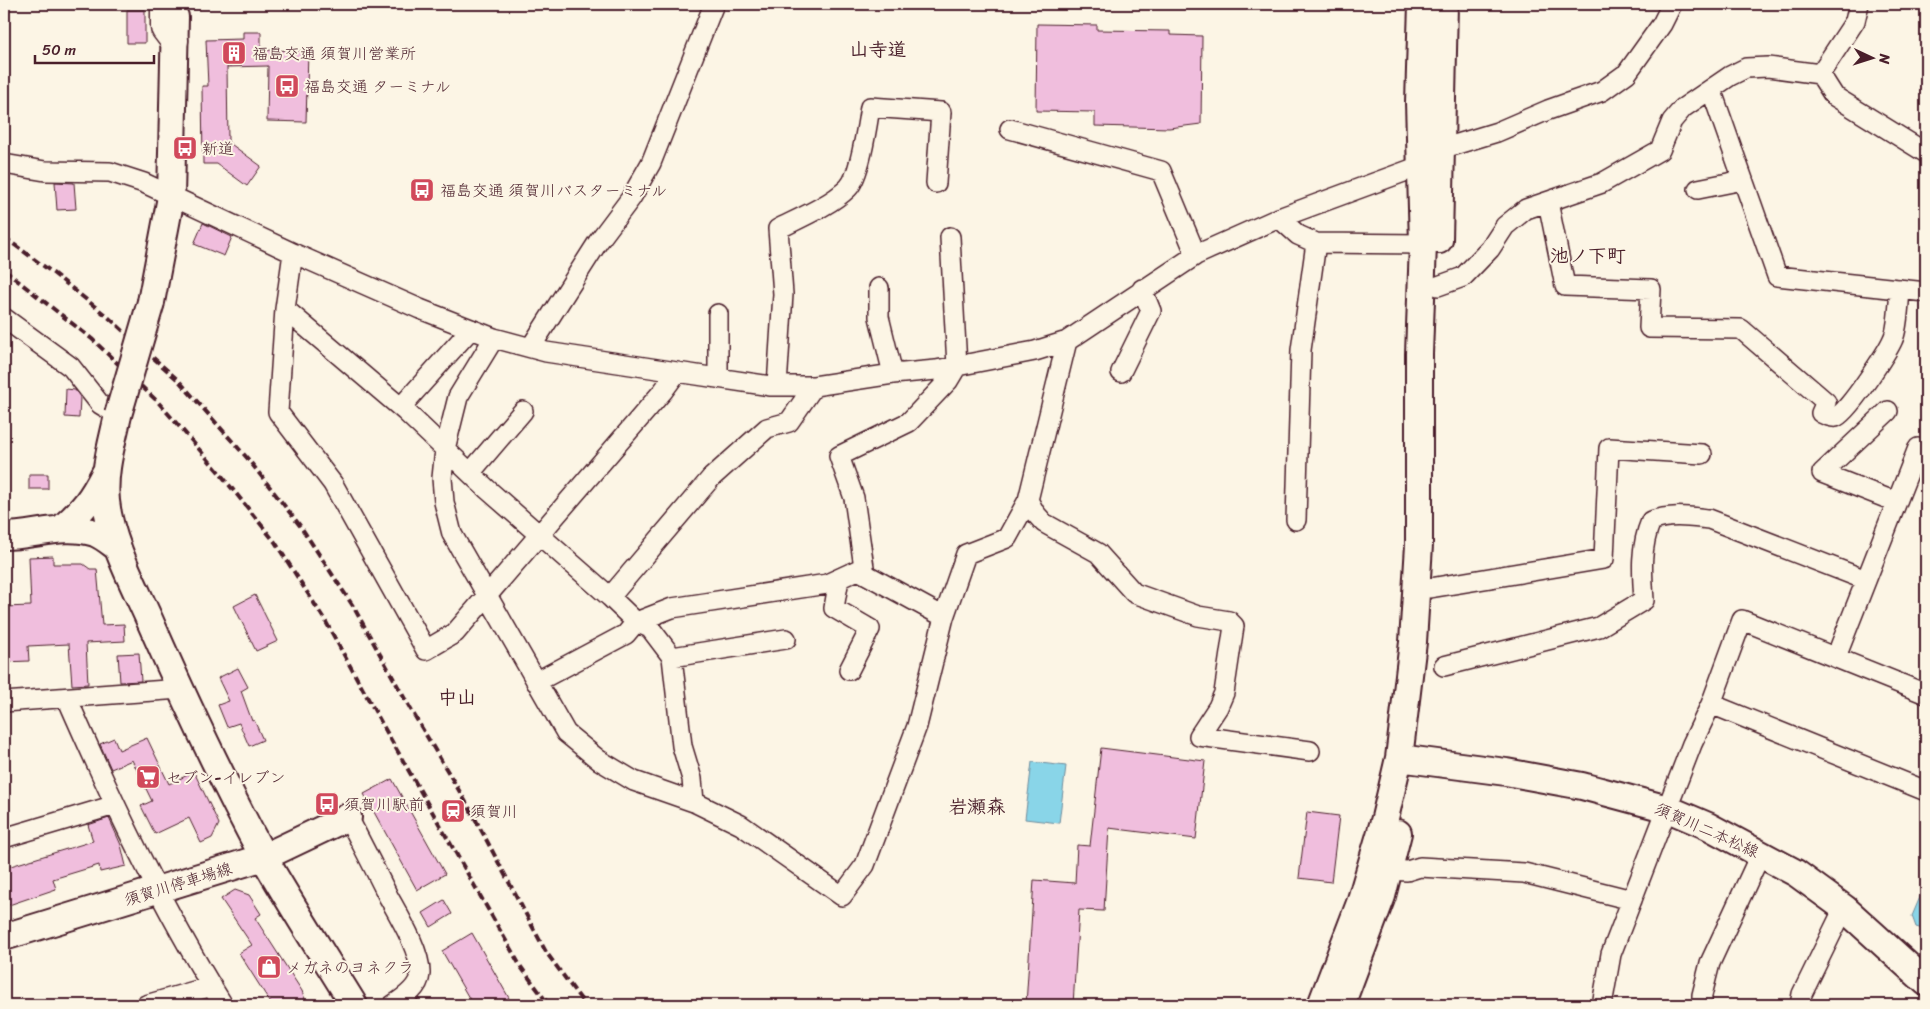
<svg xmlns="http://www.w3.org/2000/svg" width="1930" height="1009" font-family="Sriracha,'Klee One',sans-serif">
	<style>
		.water { fill: #89d5e8; stroke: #708c9c }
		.building { fill: #f0bedd; stroke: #4a1f2b }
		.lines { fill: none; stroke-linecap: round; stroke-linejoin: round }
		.street-casing { stroke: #4a1f2b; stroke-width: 22 }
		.secondary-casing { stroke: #4a1f2b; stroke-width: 30 }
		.highway-casing { stroke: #4a1f2b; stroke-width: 31 }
		.street { stroke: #fcf5e5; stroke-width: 19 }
		.secondary { stroke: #fcf5e5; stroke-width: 26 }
		.highway { stroke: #fcf5e5; stroke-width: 28 }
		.rail { stroke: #4a1f2b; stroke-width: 4; stroke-dasharray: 8 4; stroke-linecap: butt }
		.secondary-bridge-casing { stroke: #4a1f2b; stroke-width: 30; stroke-linecap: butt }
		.secondary-bridge { stroke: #fcf5e5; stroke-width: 26 }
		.labels { text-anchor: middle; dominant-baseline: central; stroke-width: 4; stroke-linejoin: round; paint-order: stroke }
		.poi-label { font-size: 16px; fill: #4a1f2b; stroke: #fcf5e5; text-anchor: start }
		.street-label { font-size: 16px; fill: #4a1f2b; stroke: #fcf5e5 }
		.quarter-label { font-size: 19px; font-weight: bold; fill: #4a1f2b; stroke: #fcf5e5 }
	</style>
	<rect width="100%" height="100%" fill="#fcf5e5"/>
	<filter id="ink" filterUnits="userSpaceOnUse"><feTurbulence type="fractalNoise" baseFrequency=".02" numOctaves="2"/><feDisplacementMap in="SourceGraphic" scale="10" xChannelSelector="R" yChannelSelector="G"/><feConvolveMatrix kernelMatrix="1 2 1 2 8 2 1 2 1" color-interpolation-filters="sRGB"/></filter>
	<g filter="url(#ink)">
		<path class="water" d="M1032,762L1066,766L1059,823L1025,819Z
			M1926,883V930L1916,927L1912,916Z"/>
		<path class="building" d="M127,10H145V43H127Z
			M1037,24L1097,25V30L1170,31V35L1202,36L1201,124L1169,128L1095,126V112L1036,111Z
			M243,32H261V50L308,51L306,122L267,121L268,66L227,67L228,142L261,166L247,186L217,164H203L202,86H208L206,40L243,39Z
			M55,182L74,183L76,209L57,210Z
			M203,223L232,237L224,256L194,244Z
			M66,389L75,390L80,397L79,418L65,417Z
			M29,474H48V489H29Z
			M53,556V564H83L90,569H97L102,625L124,624L125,641L86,643L88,684L72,685L69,644L28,646L29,661L4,662V607L31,606L29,557Z
			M255,595L278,641L256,651L234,606Z
			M139,653L141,681L120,682L118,654Z
			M238,668L248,687L241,691L252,721L254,720L263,740L249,746L239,723L227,727L218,705L229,701L218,678Z
			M114,738L119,750L147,738L169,784L194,772L219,824L212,838L201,843L189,818L155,834L141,806L152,801L132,760L111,769L100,744Z
			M1101,748L1205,761L1196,839L1109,828L1104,911L1079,910L1073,1005H1026L1034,880L1075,883L1077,845L1090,846Z
			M392,779L445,874L417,890L364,794Z
			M1307,812L1339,816L1331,882L1299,878Z
			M109,818L121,845L126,866L100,872L99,865L53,879L56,889L6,906L4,897V868L93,841L88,825Z
			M235,890L249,895L261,914L255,918L302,991L307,1005H272L239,953L252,945L221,899Z
			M444,900L452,914L431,927L423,913Z
			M472,933L509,998L495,1005H473L442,951Z"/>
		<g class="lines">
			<defs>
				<path id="street" d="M1820,74L1855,21L1859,4
					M1711,89L1777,276L1926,292
					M1010,129L1161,171L1196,255
					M4,164L45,171L110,172L144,183L293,253L420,309L494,338L546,352L677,372L771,386H814L893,374L936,370L1035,351L1067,341L1196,255L1279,218L1420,166L1441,149L1497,132L1548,110L1602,91L1627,73L1662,24L1672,4
					M1698,189L1743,180
					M1548,202L1565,286L1651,289L1649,328L1741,329L1826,402L1821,413C1825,415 1831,418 1836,417C1846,415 1888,351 1893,339C1898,329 1899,301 1900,289
					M1279,218L1298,235L1316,243L1423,244
					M293,253L285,309L278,412L333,484L426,650L455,633L663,391L677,372
					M1438,286L1463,277L1490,249L1505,226L1526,209L1602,183L1660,150L1672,121L1683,108L1730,76L1746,68L1768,67L1820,74L1834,96L1926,153
					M879,288V317L893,374
					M285,309L405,411L487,489L610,597L636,622L650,628L672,657L682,746L692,779L694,802
					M4,318L71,367L100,404L118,415
					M494,338L458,397L445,449L442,478L444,502L452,534L566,733L599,760L634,781L694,802L741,825L842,896L865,865L917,726L944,617L858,570
					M531,347L598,242L631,198L651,163L714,4
					M1121,372L1151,311L1142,289
					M718,378V314
					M777,386L783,294L778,229C800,218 831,205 848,188C860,176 867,126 870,107L941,112L936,183
					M401,407L471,329
					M1888,411L1822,473L1896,502
					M470,473L523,411
					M1028,500L1035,513L1044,523L1098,553L1134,593L1198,616L1229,621L1234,626L1224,693L1218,707L1199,736L1310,751
					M1296,520L1301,350L1316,243
					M839,579L834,608L870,629L849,670
					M1430,588L1604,559L1609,448L1702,454
					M610,597L711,478L767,428L789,422L814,386
					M944,617L966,554L1007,538L1028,500L1067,341
					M672,657L786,639
					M1836,657L1918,448L1926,452
					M1444,666L1599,627L1644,600C1642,573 1640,547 1651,521C1671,514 1689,517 1709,519L1866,580
					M536,682L626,634L636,622L672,608L827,584L864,567L854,498L839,456L909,422L948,381L957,366L950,237
					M67,698C113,803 162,907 223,1005
					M4,702L180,689
					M1711,704L1926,791
					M348,817C361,843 375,869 388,896C399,916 421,952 420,974C419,988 404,998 393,1005
					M4,838L115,805
					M1389,870L1407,871L1420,867L1524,873L1632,900
					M146,1005L212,986
					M1602,1005L1611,954L1692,744L1711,704L1742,620L1926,694
					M1702,1005V995L1710,963L1761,853
					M1800,1005L1802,994L1844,908"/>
				<path id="secondary" d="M1439,240L1444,4
					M151,302L171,197L175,17
					M118,415C112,444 103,471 106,501C111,545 136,588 153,628C187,705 223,782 263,856C292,907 324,956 354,1005
					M61,529C84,509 91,500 105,473
					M4,536C34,536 64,523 95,533C103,536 111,543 118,548
					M1399,758L1506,772L1582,786L1668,809L1708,826L1796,873L1844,908L1926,982
					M4,937L264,857L348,817
					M1321,1005L1360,903L1385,818L1399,758L1413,642L1419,545V354L1423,244L1419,102L1422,4
					M1341,1005L1382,896L1398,833"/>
				<path id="highway" d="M165,4V28L174,40"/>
			</defs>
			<use href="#street" class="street-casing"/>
			<use href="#secondary" class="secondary-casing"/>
			<use href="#highway" class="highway-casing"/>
			<use href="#street" class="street"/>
			<use href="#secondary" class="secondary"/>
			<use href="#highway" class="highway"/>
			<path class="rail" d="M4,237L53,273L108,317L179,381L248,459L301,527L353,606L410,708L470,809L546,952L585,1005
				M4,270L92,339L158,402L218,471L275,542L326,622L382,724L521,967L549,1005"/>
			<defs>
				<path id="secondary-bridge" d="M118,415L151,302"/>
			</defs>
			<use href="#secondary-bridge" class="secondary-bridge-casing"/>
			<use href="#secondary-bridge" class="secondary-bridge"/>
		</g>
	</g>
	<defs>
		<symbol id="building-square" viewBox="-11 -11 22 22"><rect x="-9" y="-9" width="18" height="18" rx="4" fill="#d1495b" stroke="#fcf5e5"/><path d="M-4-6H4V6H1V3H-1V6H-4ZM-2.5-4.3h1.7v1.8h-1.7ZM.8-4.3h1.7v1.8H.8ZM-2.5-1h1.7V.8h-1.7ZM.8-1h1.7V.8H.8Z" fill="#fff"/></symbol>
		<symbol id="bus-square" viewBox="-11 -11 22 22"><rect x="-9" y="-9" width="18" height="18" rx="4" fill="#d1495b" stroke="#fcf5e5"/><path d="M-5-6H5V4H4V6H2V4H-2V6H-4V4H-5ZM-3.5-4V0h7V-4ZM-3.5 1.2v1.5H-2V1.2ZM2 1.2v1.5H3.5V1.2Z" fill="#fff"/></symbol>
		<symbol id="supermarket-square" viewBox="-11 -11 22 22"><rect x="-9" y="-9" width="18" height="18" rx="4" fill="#d1495b" stroke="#fcf5e5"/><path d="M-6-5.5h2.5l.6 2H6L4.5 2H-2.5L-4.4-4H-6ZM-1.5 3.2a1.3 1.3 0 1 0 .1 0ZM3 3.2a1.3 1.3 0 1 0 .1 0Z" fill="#fff"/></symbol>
		<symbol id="station-square" viewBox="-11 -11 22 22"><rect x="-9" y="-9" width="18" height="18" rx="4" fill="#d1495b" stroke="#fcf5e5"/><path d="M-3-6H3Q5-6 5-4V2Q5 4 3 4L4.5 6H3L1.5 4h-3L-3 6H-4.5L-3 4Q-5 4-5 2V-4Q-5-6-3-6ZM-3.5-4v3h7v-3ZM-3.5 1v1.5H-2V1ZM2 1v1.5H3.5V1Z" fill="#fff"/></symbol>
		<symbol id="shop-square" viewBox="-11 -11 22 22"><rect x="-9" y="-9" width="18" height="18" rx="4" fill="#d1495b" stroke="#fcf5e5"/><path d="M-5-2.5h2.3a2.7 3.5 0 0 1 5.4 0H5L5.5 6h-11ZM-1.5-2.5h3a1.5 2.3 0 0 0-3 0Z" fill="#fff"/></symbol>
	</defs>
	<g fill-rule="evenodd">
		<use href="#building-square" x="220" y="39" width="28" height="28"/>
		<use href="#bus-square" x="273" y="72" width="28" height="28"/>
		<use href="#bus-square" x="171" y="134" width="28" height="28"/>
		<use href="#bus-square" x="408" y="176" width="28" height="28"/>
		<use href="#supermarket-square" x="134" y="763" width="28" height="28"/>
		<use href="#bus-square" x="313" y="790" width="28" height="28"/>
		<use href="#station-square" x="439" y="797" width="28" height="28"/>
		<use href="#shop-square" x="255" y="953" width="28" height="28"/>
	</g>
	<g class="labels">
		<g class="poi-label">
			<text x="252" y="53">福島交通 須賀川営業所</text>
			<text x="304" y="86">福島交通 ターミナル</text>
			<text x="202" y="148">新道</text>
			<text x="440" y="190">福島交通 須賀川バスターミナル</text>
			<text x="166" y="777">セブン-イレブン</text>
			<text x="344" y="804">須賀川駅前</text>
			<text x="470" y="811">須賀川</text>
			<text x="286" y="967">メガネのヨネクラ</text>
		</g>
		<g class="street-label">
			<text transform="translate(1707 830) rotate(24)">須賀川二本松線</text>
			<text transform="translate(178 884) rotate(-17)">須賀川停車場線</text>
		</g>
		<g class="quarter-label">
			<text x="878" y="49">山寺道</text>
			<text x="1588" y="255">池ノ下町</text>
			<text x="457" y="697">中山</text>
			<text x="977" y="806">岩瀬森</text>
		</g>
	</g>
	<rect width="1930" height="1009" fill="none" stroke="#fcf5e5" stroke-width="20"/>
	<rect x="10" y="10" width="1910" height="989" fill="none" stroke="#4a1f2b" stroke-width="2" filter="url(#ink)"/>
	<g transform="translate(1872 58) rotate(94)" stroke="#fcf5e5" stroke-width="4" paint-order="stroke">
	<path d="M0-4L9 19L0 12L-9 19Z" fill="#4a1f2b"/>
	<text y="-8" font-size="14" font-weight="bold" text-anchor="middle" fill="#4a1f2b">N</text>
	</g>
	<path d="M35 55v8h119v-8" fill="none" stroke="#4a1f2b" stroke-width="2.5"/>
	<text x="42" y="55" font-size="15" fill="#4a1f2b" stroke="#fcf5e5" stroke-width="4" paint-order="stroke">50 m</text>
</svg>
